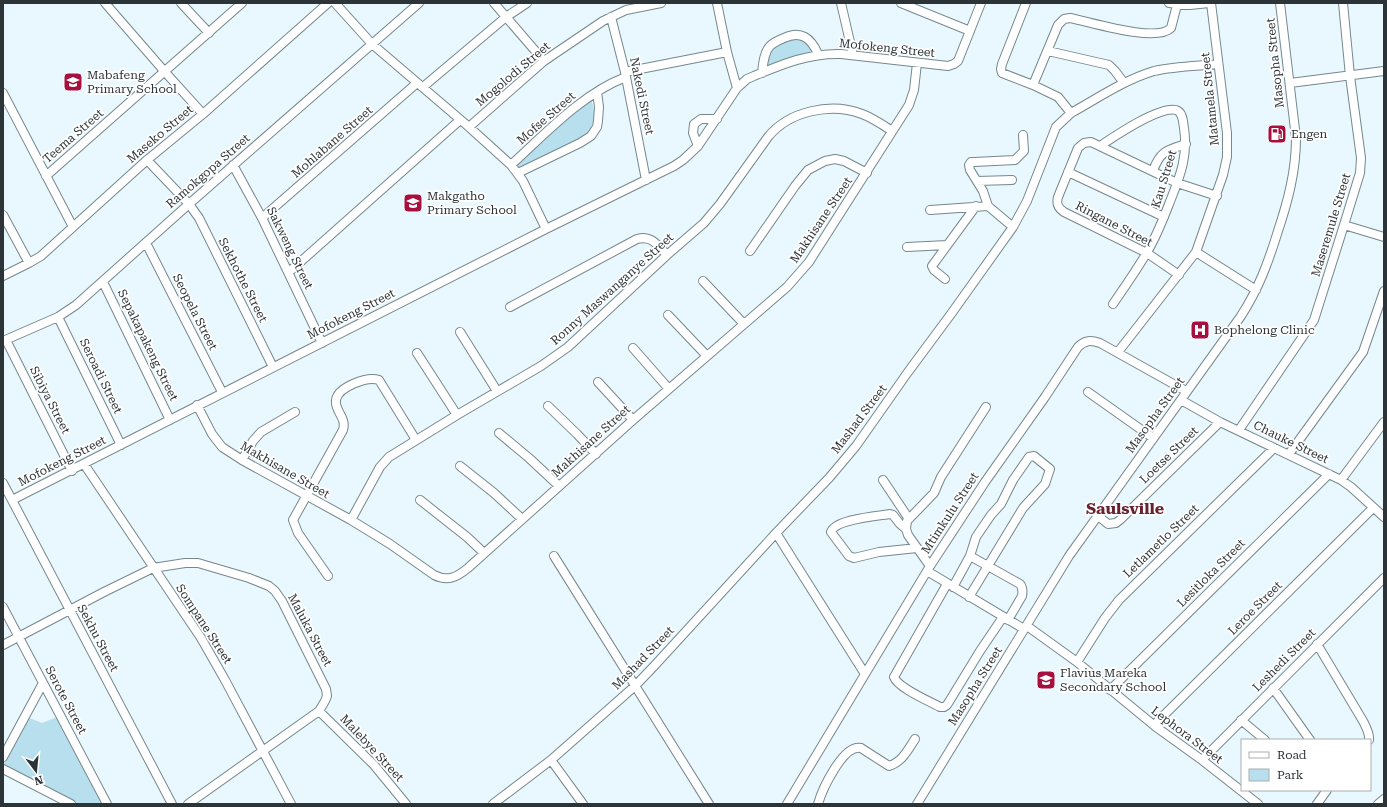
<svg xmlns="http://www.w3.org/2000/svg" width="1387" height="807" font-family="'Roboto Serif',serif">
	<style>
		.green { fill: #b8dfed }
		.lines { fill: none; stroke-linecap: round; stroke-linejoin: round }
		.minor-casing { stroke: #76878e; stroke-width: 10 }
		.minor { stroke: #fff; stroke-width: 8 }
		.labels { text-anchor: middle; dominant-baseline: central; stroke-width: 3.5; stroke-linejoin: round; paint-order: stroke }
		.street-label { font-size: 12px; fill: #2d3437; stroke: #fff }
		.poi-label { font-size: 12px; fill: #2d3437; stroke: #fff; text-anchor: start }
		.district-label { font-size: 16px; font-weight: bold; fill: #68222f; stroke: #fff }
	</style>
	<rect width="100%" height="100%" fill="#e9f8fe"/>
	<path class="green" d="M800,38L808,43L814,51L766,67C767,63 767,59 768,55C771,42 789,40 800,38Z
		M591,97C595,116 598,121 585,138L518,170L515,168L516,163Z
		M27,717L42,723L57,717L102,804H76L3,765V761Z"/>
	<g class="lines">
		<defs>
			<path id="minor" d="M105,3L165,72L203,114
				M181,3L209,33
				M335,3L372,44L469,127L511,165L523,181L546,229
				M494,3L544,61
				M717,3L727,52L737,88
				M841,3L853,55
				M901,3L970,31
				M1026,3L1002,64L1001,69L1002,73L1033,85L1058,97L1071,113
				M1169,3L1190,5L1209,3
				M611,17L625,72L646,180
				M1048,51L1109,65L1115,71L1124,83
				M625,72L727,52
				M762,73C763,64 764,52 770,46C774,42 779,40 784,38C801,30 811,38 818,54
				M1290,83L1384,71
				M1033,85L1058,25L1064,19L1070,18C1091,22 1156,43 1171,28L1177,5
				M423,87L506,17L527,3
				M3,93L73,227
				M469,127L544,61L603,21L626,10L661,3
				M698,146L693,133L694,124L701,119H717
				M1100,146C1115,136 1159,106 1176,110C1183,112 1183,122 1184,128C1188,155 1181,174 1171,199C1164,217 1157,236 1146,254C1136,271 1124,288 1113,304
				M147,160L189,204L199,218L273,367
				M233,165L262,218L322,343
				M511,165C545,134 583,93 626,77
				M1153,171C1160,151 1167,150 1186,144
				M1068,172L1164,217
				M518,173L580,143L591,136L597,127L598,121L599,107L597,92
				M46,176L242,3
				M977,181L1012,180
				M988,206L983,191L970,170L969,165L971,162H974L1015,160L1024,151L1023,135
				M930,210L988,206L1013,227
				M3,215L29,263
				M262,218L417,83
				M1344,225L1384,237
				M146,243L222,392
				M907,247L947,245
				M750,251L795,186L808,170L825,161L835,159L844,161L867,173
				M1196,252L1256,290
				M289,272L460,120
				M1179,275L1147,253L1064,212C1058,208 1056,204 1058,197L1078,148L1084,143L1091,142L1177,183L1217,196
				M3,276L29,263L41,256L147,160L203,114L328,3
				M945,279L934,270L932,266L976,206
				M703,281L744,324
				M103,282L170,420
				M510,307L637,239C652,235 657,245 667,255
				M668,315L707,356
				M58,317L121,445
				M460,332L497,391
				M6,340L72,471
				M3,341L58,317L76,305L189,204L419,3
				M633,348L669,389
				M1118,352L1196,252L1223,175L1227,157V133L1211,3
				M417,353L457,415
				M598,382L633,420
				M1088,392L1153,438
				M1181,400L1220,422L1341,480L1351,487L1384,517
				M197,405L212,434L222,447L242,460L351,520L390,544L434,575C448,582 457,577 468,568L633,420L787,287L809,262L909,105L914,90L917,63
				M548,406L577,434L596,454
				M1239,430L1314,320L1344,225L1360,173L1361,158L1350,76L1343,3
				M499,433L529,458L559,486
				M1289,454L1363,352L1384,291
				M242,460L253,441L261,432L295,412
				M84,464L201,638L225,680L291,804
				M460,466L494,493L522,519
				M883,480L909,519
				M1341,480L1384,422
				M3,483L172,804
				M12,500L546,229L674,166L683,160L698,146L737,88L747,79L754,76C783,64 809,53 841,54L948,66L954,64L958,61L981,3
				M420,500L467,537L484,553
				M1097,515L1108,524L1116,523L1121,519L1220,422
				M351,520L380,467L389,457L457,415L541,366L568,347L667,255L704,223L720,204L768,137C789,111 831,102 862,114C873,118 883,125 892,131
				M906,529L900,524L893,515L890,514C878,516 835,519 831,532L849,556L854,558L879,552L917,548
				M776,533L865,674
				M554,556L709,804
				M930,566L908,535L906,529L907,521L934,493L941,477L986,407
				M927,571L1024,629
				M328,576L298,533L293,520L343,430C347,417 334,411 336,400C338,387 367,376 379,380L416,440
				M947,584L894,677C898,688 929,701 940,707H944L947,705L980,651L1003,617
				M953,587L970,556
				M969,597L1023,508L1045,484L1050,469L1034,456L1029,457L1013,480L1001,504L991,515L976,537L970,556L1020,584C1023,588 1023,591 1022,596L1008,620
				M3,607L107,804
				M1027,626L1077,662L1156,727L1202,760L1258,804
				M1317,644L1363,721C1366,727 1370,734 1369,740
				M3,645L104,592L153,568L185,563H198L249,578L269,586L275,591L282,601L326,689L327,696L325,701L319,711L188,804
				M1077,662L1105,618L1119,600L1274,448
				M1273,688L1310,740
				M1110,690L1329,474
				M319,711L374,765L406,804
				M1241,720L1265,740
				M1154,725L1373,508
				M3,757L43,683
				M551,760L583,804
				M1202,760L1384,578
				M3,769L71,804
				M493,804L551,760L635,686L656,664L776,533L829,478L856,446L908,372L951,314L1013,227L1027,201L1056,127L1071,113C1098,98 1124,80 1154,71C1175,66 1197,66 1218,64
				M787,804L930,566L985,482L1045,397L1078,347C1085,340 1091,340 1100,343L1186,391
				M818,804C822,790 843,744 861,748L889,766C902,762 908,750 915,739
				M917,804L1069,556L1241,316C1259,288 1268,263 1278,231C1288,201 1296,171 1296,138L1280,3
				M1317,804L1327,790
				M1378,804L1384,799"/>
		</defs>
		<use href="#minor" class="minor-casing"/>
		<use href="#minor" class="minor"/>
	</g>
	<defs>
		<symbol id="school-square" viewBox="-11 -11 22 22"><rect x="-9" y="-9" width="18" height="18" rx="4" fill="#a70f3e" stroke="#fff"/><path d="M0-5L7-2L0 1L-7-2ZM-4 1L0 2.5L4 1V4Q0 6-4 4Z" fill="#fff"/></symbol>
		<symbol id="fuel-square" viewBox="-11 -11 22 22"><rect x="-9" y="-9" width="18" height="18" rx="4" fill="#a70f3e" stroke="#fff"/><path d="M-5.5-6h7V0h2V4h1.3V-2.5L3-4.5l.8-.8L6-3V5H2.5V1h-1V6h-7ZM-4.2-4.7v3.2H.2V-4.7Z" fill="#fff"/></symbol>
		<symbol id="hospital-square" viewBox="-11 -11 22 22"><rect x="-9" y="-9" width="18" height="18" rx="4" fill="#a70f3e" stroke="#fff"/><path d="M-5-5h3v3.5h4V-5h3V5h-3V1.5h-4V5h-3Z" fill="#fff"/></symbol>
	</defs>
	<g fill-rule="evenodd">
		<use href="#school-square" x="62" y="71" width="22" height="22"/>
		<use href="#fuel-square" x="1266" y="123" width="22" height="22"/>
		<use href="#school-square" x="402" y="192" width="22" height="22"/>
		<use href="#hospital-square" x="1189" y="319" width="22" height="22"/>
		<use href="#school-square" x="1035" y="669" width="22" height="22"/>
	</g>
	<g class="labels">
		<g class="street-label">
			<text transform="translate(887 48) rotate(6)">Mofokeng Street</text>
			<text transform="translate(1275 63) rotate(-96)">Masopha Street</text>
			<text transform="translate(513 74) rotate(-40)">Mogolodi Street</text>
			<text transform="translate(642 96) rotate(78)">Nakedi Street</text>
			<text transform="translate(1210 99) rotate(-96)">Matamela Street</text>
			<text transform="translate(546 118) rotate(-41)">Mofse Street</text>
			<text transform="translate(160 134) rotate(-40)">Maseko Street</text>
			<text transform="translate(73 136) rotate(-41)">Teema Street</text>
			<text transform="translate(332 142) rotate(-41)">Mohlabane Street</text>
			<text transform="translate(208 171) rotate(-41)">Ramokgopa Street</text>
			<text transform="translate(1164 179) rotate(-73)">Kau Street</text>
			<text transform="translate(821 220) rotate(-56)">Makhisane Street</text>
			<text transform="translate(1114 224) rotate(27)">Ringane Street</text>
			<text transform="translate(1331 225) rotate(-73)">Maseremule Street</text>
			<text transform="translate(290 248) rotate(64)">Sakweng Street</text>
			<text transform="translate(243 280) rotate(63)">Sekhothe Street</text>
			<text transform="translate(612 289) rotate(-42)">Ronny Maswanganye Street</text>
			<text transform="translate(195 312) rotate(63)">Seopela Street</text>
			<text transform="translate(351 314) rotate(-27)">Mofokeng Street</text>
			<text transform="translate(148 345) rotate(64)">Sepakapakeng Street</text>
			<text transform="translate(101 376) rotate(64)">Seroadi Street</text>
			<text transform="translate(50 400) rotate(63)">Sibiya Street</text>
			<text transform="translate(1155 415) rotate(-54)">Masopha Street</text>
			<text transform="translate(859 419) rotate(-53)">Mashad Street</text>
			<text transform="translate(591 441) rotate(-42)">Makhisane Street</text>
			<text transform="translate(1291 442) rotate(26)">Chauke Street</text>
			<text transform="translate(1169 455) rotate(-44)">Loetse Street</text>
			<text transform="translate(62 461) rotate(-27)">Mofokeng Street</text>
			<text transform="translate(285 470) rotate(30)">Makhisane Street</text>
			<text transform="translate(950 513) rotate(-57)">Mtimkulu Street</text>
			<text transform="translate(1161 541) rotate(-44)">Letlametlo Street</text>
			<text transform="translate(1211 573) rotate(-45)">Lesitloka Street</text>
			<text transform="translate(1255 608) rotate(-45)">Leroe Street</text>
			<text transform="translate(204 624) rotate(57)">Sompane Street</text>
			<text transform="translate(310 630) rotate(62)">Maluka Street</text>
			<text transform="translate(98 638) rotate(62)">Sekhu Street</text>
			<text transform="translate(643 658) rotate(-46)">Mashad Street</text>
			<text transform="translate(1284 660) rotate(-45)">Leshedi Street</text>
			<text transform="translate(975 686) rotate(-58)">Masopha Street</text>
			<text transform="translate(66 700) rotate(62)">Serote Street</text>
			<text transform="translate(1187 735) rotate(37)">Lephora Street</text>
			<text transform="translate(372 748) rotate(47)">Malebye Street</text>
		</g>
		<g class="poi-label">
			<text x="87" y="75">Mabafeng<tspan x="87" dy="14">Primary School</tspan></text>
			<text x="1291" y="134">Engen</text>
			<text x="427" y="196">Makgatho<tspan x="427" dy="14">Primary School</tspan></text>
			<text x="1214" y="330">Bophelong Clinic</text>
			<text x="1060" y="673">Flavius Mareka<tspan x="1060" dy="14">Secondary School</tspan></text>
		</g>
		<g class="district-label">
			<text x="1125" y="508">Saulsville</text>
		</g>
	</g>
	<rect width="1387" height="807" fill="none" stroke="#2d3437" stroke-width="8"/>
	<rect x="1241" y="739" width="130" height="52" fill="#ffffff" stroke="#abaeaf"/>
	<rect x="1249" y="752" width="20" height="6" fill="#ffffff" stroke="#abaeaf"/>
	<text x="1277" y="759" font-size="12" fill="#2d3437">Road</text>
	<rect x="1249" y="769" width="20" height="12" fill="#b8dfed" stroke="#abaeaf"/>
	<text x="1277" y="779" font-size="12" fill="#2d3437">Park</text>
	<g transform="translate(36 771) rotate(164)" stroke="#ffffff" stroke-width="3" paint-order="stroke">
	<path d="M0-3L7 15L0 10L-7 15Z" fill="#2d3437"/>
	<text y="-6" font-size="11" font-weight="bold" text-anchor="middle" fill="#2d3437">N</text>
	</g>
</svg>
